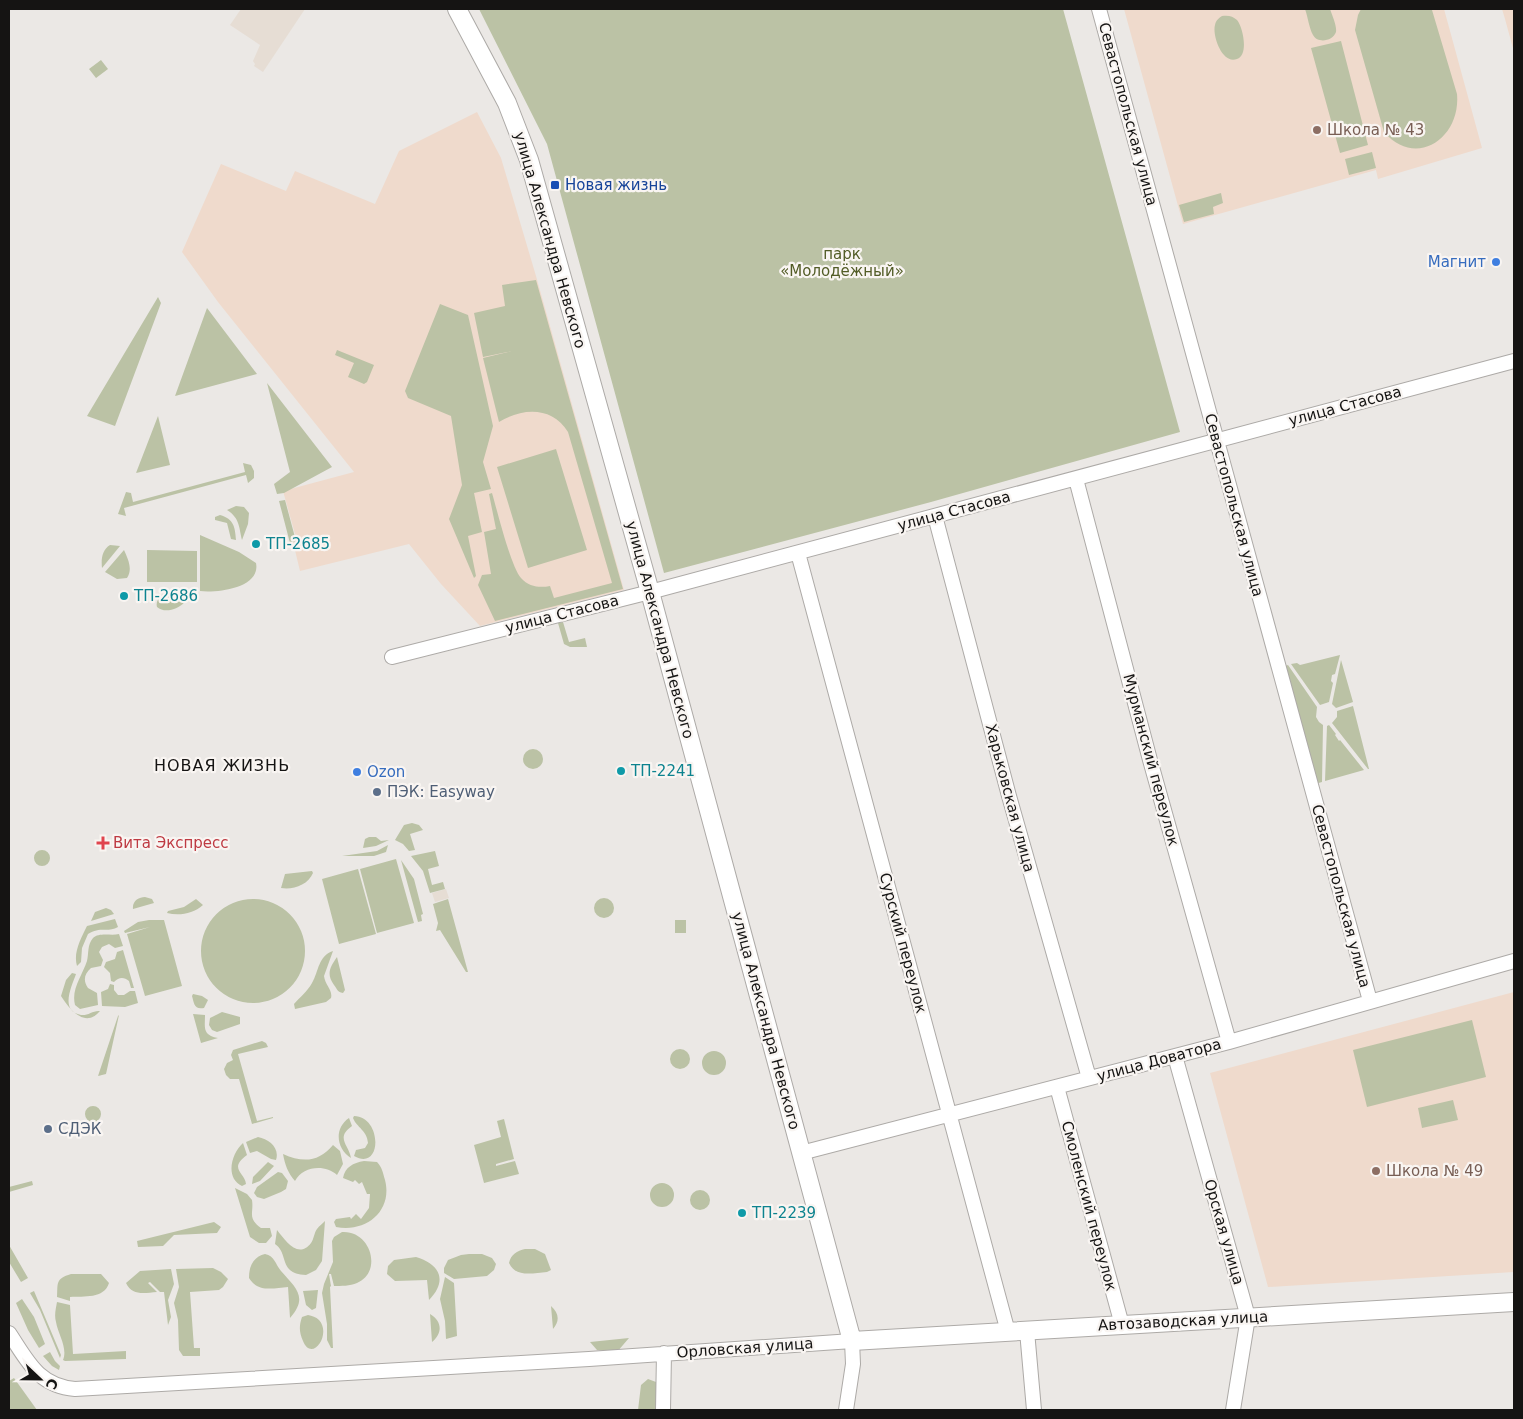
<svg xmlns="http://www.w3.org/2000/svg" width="1523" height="1419" font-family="'DejaVu Sans',sans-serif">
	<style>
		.built { fill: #e6ddd4 }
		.education { fill: #efdacc }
		.green { fill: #bbc2a5 }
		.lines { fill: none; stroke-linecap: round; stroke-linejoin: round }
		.minor-casing { stroke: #adaaa7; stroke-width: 16 }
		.tertiary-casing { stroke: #adaaa7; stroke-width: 20 }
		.minor { stroke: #fff; stroke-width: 14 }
		.tertiary { stroke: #fff; stroke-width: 18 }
		.education-dot { fill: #8d6e63; stroke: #f9f5f2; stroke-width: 2 }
		.transit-dot { fill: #1a4fb4; stroke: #f9f5f2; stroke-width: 2 }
		.shop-dot { fill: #3f7fe0; stroke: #f9f5f2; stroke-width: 2 }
		.culture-dot { fill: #0f9aa8; stroke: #f9f5f2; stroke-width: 2 }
		.service-dot { fill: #5c6f8a; stroke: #f9f5f2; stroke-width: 2 }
		.health-dot { fill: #e0444e; stroke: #f9f5f2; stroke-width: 2 }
		.labels { text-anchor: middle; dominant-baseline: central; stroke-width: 4.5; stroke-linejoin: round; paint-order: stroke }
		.street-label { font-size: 15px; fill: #151413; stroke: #f9f5f2 }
		.education-label { font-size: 15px; fill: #785e54; stroke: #f9f5f2; text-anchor: start }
		.transit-label { font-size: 15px; fill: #164399; stroke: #f9f5f2; text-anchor: start }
		.park-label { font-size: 15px; fill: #525c26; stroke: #f9f5f2 }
		.shop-label { font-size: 15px; fill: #366cbe; stroke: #f9f5f2; text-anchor: end }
		.culture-label { font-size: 15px; fill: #0d838f; stroke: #f9f5f2; text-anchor: start }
		.service-label { font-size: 15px; fill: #4e5e75; stroke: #f9f5f2; text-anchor: start }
		.health-label { font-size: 15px; fill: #be3a42; stroke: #f9f5f2; text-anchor: start }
		.neighbourhood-label { font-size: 16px; letter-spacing: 1px; fill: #151413; stroke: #f9f5f2 }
	</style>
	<rect width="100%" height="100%" fill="#ebe8e5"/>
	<path class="built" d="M241,9H305L263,72L254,66L255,64L253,61L260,45L230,25Z
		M446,889L449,898L435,902L432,893Z"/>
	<path class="education" d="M1124,9H1444L1482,148L1378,179L1376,170L1183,224Z
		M1502,9H1514V52L1505,19Z
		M477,112L501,158L536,276L624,590L480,626L441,584L409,544L300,571L293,542L297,541L283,491L354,472L218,302L182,252L221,164L286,191L295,171L375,204L399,151Z
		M1514,992V1272L1268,1287L1210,1073Z"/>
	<path class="green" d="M479,9H1063L1180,432L931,502L664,573L547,144Z
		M1305,9H1330C1332,15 1337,26 1336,32C1333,41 1318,44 1313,35C1309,28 1308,17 1305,9Z
		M1361,9L1432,10L1457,94C1461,138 1416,169 1384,132L1355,30L1358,15Z
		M1222,16C1228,15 1233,16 1237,20C1243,27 1249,55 1237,59C1222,65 1212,35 1215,25C1216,20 1219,18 1222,16Z
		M1341,41L1368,145L1340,153L1311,48Z
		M101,60L108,69L96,78L89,69Z
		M1372,152L1376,168L1349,175L1345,159Z
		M1221,193L1223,203L1213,207L1214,214L1184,222L1179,205Z
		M536,280L623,589L495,621L478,585L482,575L491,574L484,532L496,529L489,494L492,493C497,510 511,567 521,578C529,587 540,588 550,586L554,598L612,583L568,432C552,406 522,408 499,422L483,358L512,351L483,357L474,313L505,306L502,285Z
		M158,297L161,303L115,426L87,416Z
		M440,304L468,315L493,426L483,462L491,489L474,493L482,532L468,536L476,576L474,578L449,519L462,485L451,416L408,398L405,391Z
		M207,308L257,374L175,396Z
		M337,350L374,365L367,382L364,384L348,377L354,363L335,355Z
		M267,383L332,467L284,493L277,494L274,484L290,472Z
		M158,416L170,465L136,473Z
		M556,449L587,550L528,568L497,467Z
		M243,463L251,465L254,471V478L248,483L246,475L124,508L126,516L118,514L126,492L131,493L133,502L245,472Z
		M285,500L296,541L290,543L279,501Z
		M236,506L244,507L249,513L248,524L242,540C239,528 240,518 227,510Z
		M220,515C234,519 235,527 236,540L231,539L227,523L215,520V517Z
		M200,535L239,552L256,563C261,588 217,593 200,591Z
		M110,545L120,546L102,568C101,559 102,550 110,545Z
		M124,550C128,559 133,569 127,578L117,579L105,572Z
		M147,550L197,551V582H147Z
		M168,591L179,595L185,602C178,609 165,614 157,607C155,600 162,594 168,591Z
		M563,622L569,642L585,638L587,647H570L564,644L558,623Z
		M1340,655L1335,674L1332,675L1331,681L1333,683L1329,702L1320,705L1291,664L1297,663L1300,665Z
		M1341,660L1353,702L1336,708L1332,704Z
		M1288,665L1317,707L1316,717L1319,722L1323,725L1322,782L1315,784L1282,667Z
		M1353,706L1369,769H1368L1332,723L1337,717V711Z
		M1329,725L1336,734L1335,735L1339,741L1340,740L1364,770L1325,781L1327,726Z
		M523 759a10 10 0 1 1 20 0a10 10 0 1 1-20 0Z
		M412,823L419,825L423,830L410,834L415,850L409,851L403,844L395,840L404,825Z
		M369,837H376L381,841L389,840L376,846L363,848L365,839Z
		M388,845L386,852L374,856H342L377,851Z
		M34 858a8 8 0 1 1 16 0a8 8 0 1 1-16 0Z
		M435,851L439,866L428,869L432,885L443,882L445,889L430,893L423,871L411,856Z
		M396,859L414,923L377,933L360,869Z
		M401,860L414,879L423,914L421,915L422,921L418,922Z
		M358,869L376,934L339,944L322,879Z
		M312,871L313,873C308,885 293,890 281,888L285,874Z
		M145,897L152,899L154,903L133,909C132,901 139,897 145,897Z
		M594 908a10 10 0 1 1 20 0a10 10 0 1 1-20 0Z
		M196,899L203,905C193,914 179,916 167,913L168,911L184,907Z
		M448,899L468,972H466L440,930L436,931L438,923L433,904Z
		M201 951a52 52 0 1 1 104 0a52 52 0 1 1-104 0Z
		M106,908L111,910L114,914L91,921L95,912Z
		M115,919L118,927C108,933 100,926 88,934L82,948L81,962L77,966C73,953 81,938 87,926Z
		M149,920H164L182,986L145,996L127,934L150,927L125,933L124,931L138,922Z
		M675,920H686V933H675Z
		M119,934L123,946L115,948L109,944L102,947L99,952L103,960L101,966L91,968C84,974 83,981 88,988L97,993L98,1005L80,1009L75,1005C71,989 82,976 87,961C89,953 87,945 93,938C99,932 111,936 119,934Z
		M123,950L134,988H131L129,981C124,977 119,977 114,982L111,981L110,973L104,967L106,962L115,959L117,952Z
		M333,951L324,976C325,985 333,990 331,998L326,1002L295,1009L294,1004C300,997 307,992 312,983C319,971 318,956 333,951Z
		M337,957L345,990L343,993C337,992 338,990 334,985C326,974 330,967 337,957Z
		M72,973L76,974C72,986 59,1011 81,1015C88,1016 93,1010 100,1011C85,1029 69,1009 61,996L66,980Z
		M110,984L114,985V990L118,995H124L130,991H135L138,1003L125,1007L102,1006L101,992L108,989Z
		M193,994L202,996L208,1000L204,1008C194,1010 194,1003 192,996Z
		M222,1012L240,1017V1024L217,1032L212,1030L209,1025L210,1018Z
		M193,1014L205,1015C205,1027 202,1035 218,1038L201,1043Z
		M119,1015L106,1074L98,1076L118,1016Z
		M1472,1020L1486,1077L1367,1107L1353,1050Z
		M262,1041L266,1043L268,1047L238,1054L257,1121L273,1117V1118L252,1124L239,1079H230L226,1075L224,1069L227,1063L233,1060L231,1055L233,1050Z
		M670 1059a10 10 0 1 1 20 0a10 10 0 1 1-20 0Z
		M702 1063a12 12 0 1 1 24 0a12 12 0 1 1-24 0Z
		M1453,1100L1458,1120L1422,1128L1418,1108Z
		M85 1114a8 8 0 1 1 16 0a8 8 0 1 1-16 0Z
		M354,1116C382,1116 383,1172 354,1156L356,1150L365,1148L368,1143C367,1130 357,1128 353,1118Z
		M349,1118L352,1126C335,1138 349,1145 351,1158C336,1149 334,1128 349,1118Z
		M504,1119L514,1159L496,1164V1166L515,1161L519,1174L484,1183L474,1145L501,1137L497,1121Z
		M258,1137C269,1139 280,1148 276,1160L271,1159L257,1151L250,1153L246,1142Z
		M243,1143L247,1155C228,1169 245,1172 246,1184L242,1186C225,1178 231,1154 243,1143Z
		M333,1145L340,1151L343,1164L337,1175C325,1164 303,1166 295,1181C288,1173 285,1165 283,1154C303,1163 319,1162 333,1145Z
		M364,1161L377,1162C382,1167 383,1173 385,1180C393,1211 366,1233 336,1227L334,1222L336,1219L350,1217L351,1219L356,1214L361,1219L369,1208L370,1194H367L362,1182L359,1184L355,1180L353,1182L343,1178C345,1167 353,1163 364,1161Z
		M268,1162L274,1166L260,1181L252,1184L253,1177Z
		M278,1172L282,1173L288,1181L286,1189L281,1192L264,1199L257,1197L254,1193L257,1187Z
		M32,1181L33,1185L9,1192V1187Z
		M650 1195a12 12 0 1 1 24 0a12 12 0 1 1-24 0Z
		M235,1188L247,1194L252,1200C254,1213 247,1218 261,1228H270L272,1236L266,1243H259L250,1237Z
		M690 1200a10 10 0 1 1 20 0a10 10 0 1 1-20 0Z
		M325,1221L322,1261L316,1270L306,1275C278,1274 289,1253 275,1244L277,1230C285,1240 298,1260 311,1243C314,1239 314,1233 317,1229C319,1226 323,1223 325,1221Z
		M214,1222L221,1227L217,1233L174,1235L163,1246L138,1247L137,1241Z
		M342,1232C371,1230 383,1272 357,1283C350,1286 341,1286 334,1286L331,1274H329L331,1286L330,1287L333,1348H331L327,1340V1324L322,1293L324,1284L333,1262L332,1241L334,1237Z
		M9,1245L28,1278L21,1282L9,1262Z
		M525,1249H535L545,1254L551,1270L547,1272C533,1273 516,1278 509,1263C511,1254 517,1251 525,1249Z
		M265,1254C275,1256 275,1264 281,1271C295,1287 309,1297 290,1318L288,1287C274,1288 258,1293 249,1278C249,1266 253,1257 265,1254Z
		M469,1254H482L492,1258L496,1264L494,1270L487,1276L454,1279L444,1273V1268L448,1260L461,1255Z
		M416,1257C440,1264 448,1281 429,1300L427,1280L395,1281L387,1274L388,1266L394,1260Z
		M213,1268L221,1272L228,1279L223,1287L219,1290L190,1292L194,1348H200V1356H183L179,1350L178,1320L174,1303L179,1287L176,1269Z
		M171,1269L174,1284L168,1300L171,1317L168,1325L164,1292H160L150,1282L148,1283L157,1292C144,1293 132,1296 126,1283L140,1271Z
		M71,1274H101L109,1283C104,1299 84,1296 70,1297V1301L57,1297C58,1283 55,1279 71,1274Z
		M445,1277L454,1283L457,1336L446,1339L445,1321L440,1299Z
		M318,1290L316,1308L312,1310L306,1305L303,1291Z
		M34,1291L61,1355L60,1358L40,1310L30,1293Z
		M22,1299L34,1317L45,1344L39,1348L28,1330L16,1303Z
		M57,1302L70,1305L73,1354L126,1351V1359L65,1361L63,1360C68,1348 58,1334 56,1322C54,1315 56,1308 57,1302Z
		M551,1306C559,1313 560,1321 553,1329Z
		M430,1314C442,1321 443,1333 432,1342Z
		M308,1315C312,1316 316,1317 319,1320C332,1334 312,1363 303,1341C299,1332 299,1326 302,1317Z
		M629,1338L617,1352L597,1350L590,1342Z
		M50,1352L55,1361L60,1366L59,1370L52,1366L43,1356Z
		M14,1378L37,1410H9V1381Z
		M648,1379L656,1382L658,1388L655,1410H638L641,1385Z"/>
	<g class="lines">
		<defs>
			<path id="minor" d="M1099,9L1370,1001
				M1076,479L1150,760L1229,1042
				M935,516L1009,796L1089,1078
				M798,553L1008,1332
				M392,657L650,592L1514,361
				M1175,1056L1248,1317L1233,1410
				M1057,1087L1122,1325
				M801,1153L1229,1042L1514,961
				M1027,1331L1034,1410
				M9,1333C27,1360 38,1386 75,1389L589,1359L852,1341L853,1364L846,1410
				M663,1410L664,1353"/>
			<path id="tertiary" d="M457,9L507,103L529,160L650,592L852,1341L1514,1302"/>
		</defs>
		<use href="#minor" class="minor-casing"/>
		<use href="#tertiary" class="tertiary-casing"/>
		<use href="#minor" class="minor"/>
		<use href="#tertiary" class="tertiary"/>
	</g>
	<g class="education-dot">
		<circle cx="1317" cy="130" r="5"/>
		<circle cx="1376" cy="1171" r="5"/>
	</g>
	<rect class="transit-dot" x="550" y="180" width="10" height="10" rx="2.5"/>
	<g class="shop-dot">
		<circle cx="1496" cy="262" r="5"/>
		<circle cx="357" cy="772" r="5"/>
	</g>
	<g class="culture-dot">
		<circle cx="256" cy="544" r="5"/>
		<circle cx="124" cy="596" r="5"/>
		<circle cx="621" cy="771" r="5"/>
		<circle cx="742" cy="1213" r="5"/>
	</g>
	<g class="service-dot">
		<circle cx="377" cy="792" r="5"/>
		<circle cx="48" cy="1129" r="5"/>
	</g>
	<path class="health-dot" d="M100.5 835.5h5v5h5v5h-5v5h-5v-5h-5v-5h5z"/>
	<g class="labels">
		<g class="street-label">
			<text transform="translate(1128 114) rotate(75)">Севастопольская улица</text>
			<text transform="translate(550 240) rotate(74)">улица Александра Невского</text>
			<text transform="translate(1345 406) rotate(-15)">улица Стасова</text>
			<text transform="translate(1234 505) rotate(75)">Севастопольская улица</text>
			<text transform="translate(954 511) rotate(-15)">улица Стасова</text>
			<text transform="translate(562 614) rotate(-14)">улица Стасова</text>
			<text transform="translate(660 630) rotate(75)">улица Александра Невского</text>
			<text transform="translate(1151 760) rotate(75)">Мурманский переулок</text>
			<text transform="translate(1010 798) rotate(75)">Харьковская улица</text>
			<text transform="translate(1341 896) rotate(75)">Севастопольская улица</text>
			<text transform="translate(903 943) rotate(75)">Сурский переулок</text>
			<text transform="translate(766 1021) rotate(75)">улица Александра Невского</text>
			<text transform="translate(1159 1060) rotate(-15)">улица Доватора</text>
			<text transform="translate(1089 1206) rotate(75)">Смоленский переулок</text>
			<text transform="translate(1224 1232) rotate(74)">Орская улица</text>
			<text transform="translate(1183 1321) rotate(-3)">Автозаводская улица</text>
			<text transform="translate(745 1348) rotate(-4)">Орловская улица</text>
		</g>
		<g class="education-label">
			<text x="1327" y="130">Школа № 43</text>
			<text x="1386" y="1171">Школа № 49</text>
		</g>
		<g class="transit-label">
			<text x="565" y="185">Новая жизнь</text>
		</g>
		<g class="park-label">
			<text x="842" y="254">парк<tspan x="842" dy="17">«Молодёжный»</tspan></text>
		</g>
		<g class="shop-label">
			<text x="1486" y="262">Магнит</text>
			<text x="367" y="772" text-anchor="start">Ozon</text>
		</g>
		<g class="culture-label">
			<text x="266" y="544">ТП-2685</text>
			<text x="134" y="596">ТП-2686</text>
			<text x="631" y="771">ТП-2241</text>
			<text x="752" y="1213">ТП-2239</text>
		</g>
		<g class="service-label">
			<text x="387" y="792">ПЭК: Easyway</text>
			<text x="58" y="1129">СДЭК</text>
		</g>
		<g class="health-label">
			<text x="113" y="843">Вита Экспресс</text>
		</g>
		<g class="neighbourhood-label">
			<text x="222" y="765">НОВАЯ ЖИЗНЬ</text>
		</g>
	</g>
	<rect width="1523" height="1419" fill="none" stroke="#151413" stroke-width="20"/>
	<g transform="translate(40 1379) rotate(112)" stroke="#f9f5f2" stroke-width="4" paint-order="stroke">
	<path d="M0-4L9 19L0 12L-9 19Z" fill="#151413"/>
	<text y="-8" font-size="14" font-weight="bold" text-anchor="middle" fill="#151413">С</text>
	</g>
</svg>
